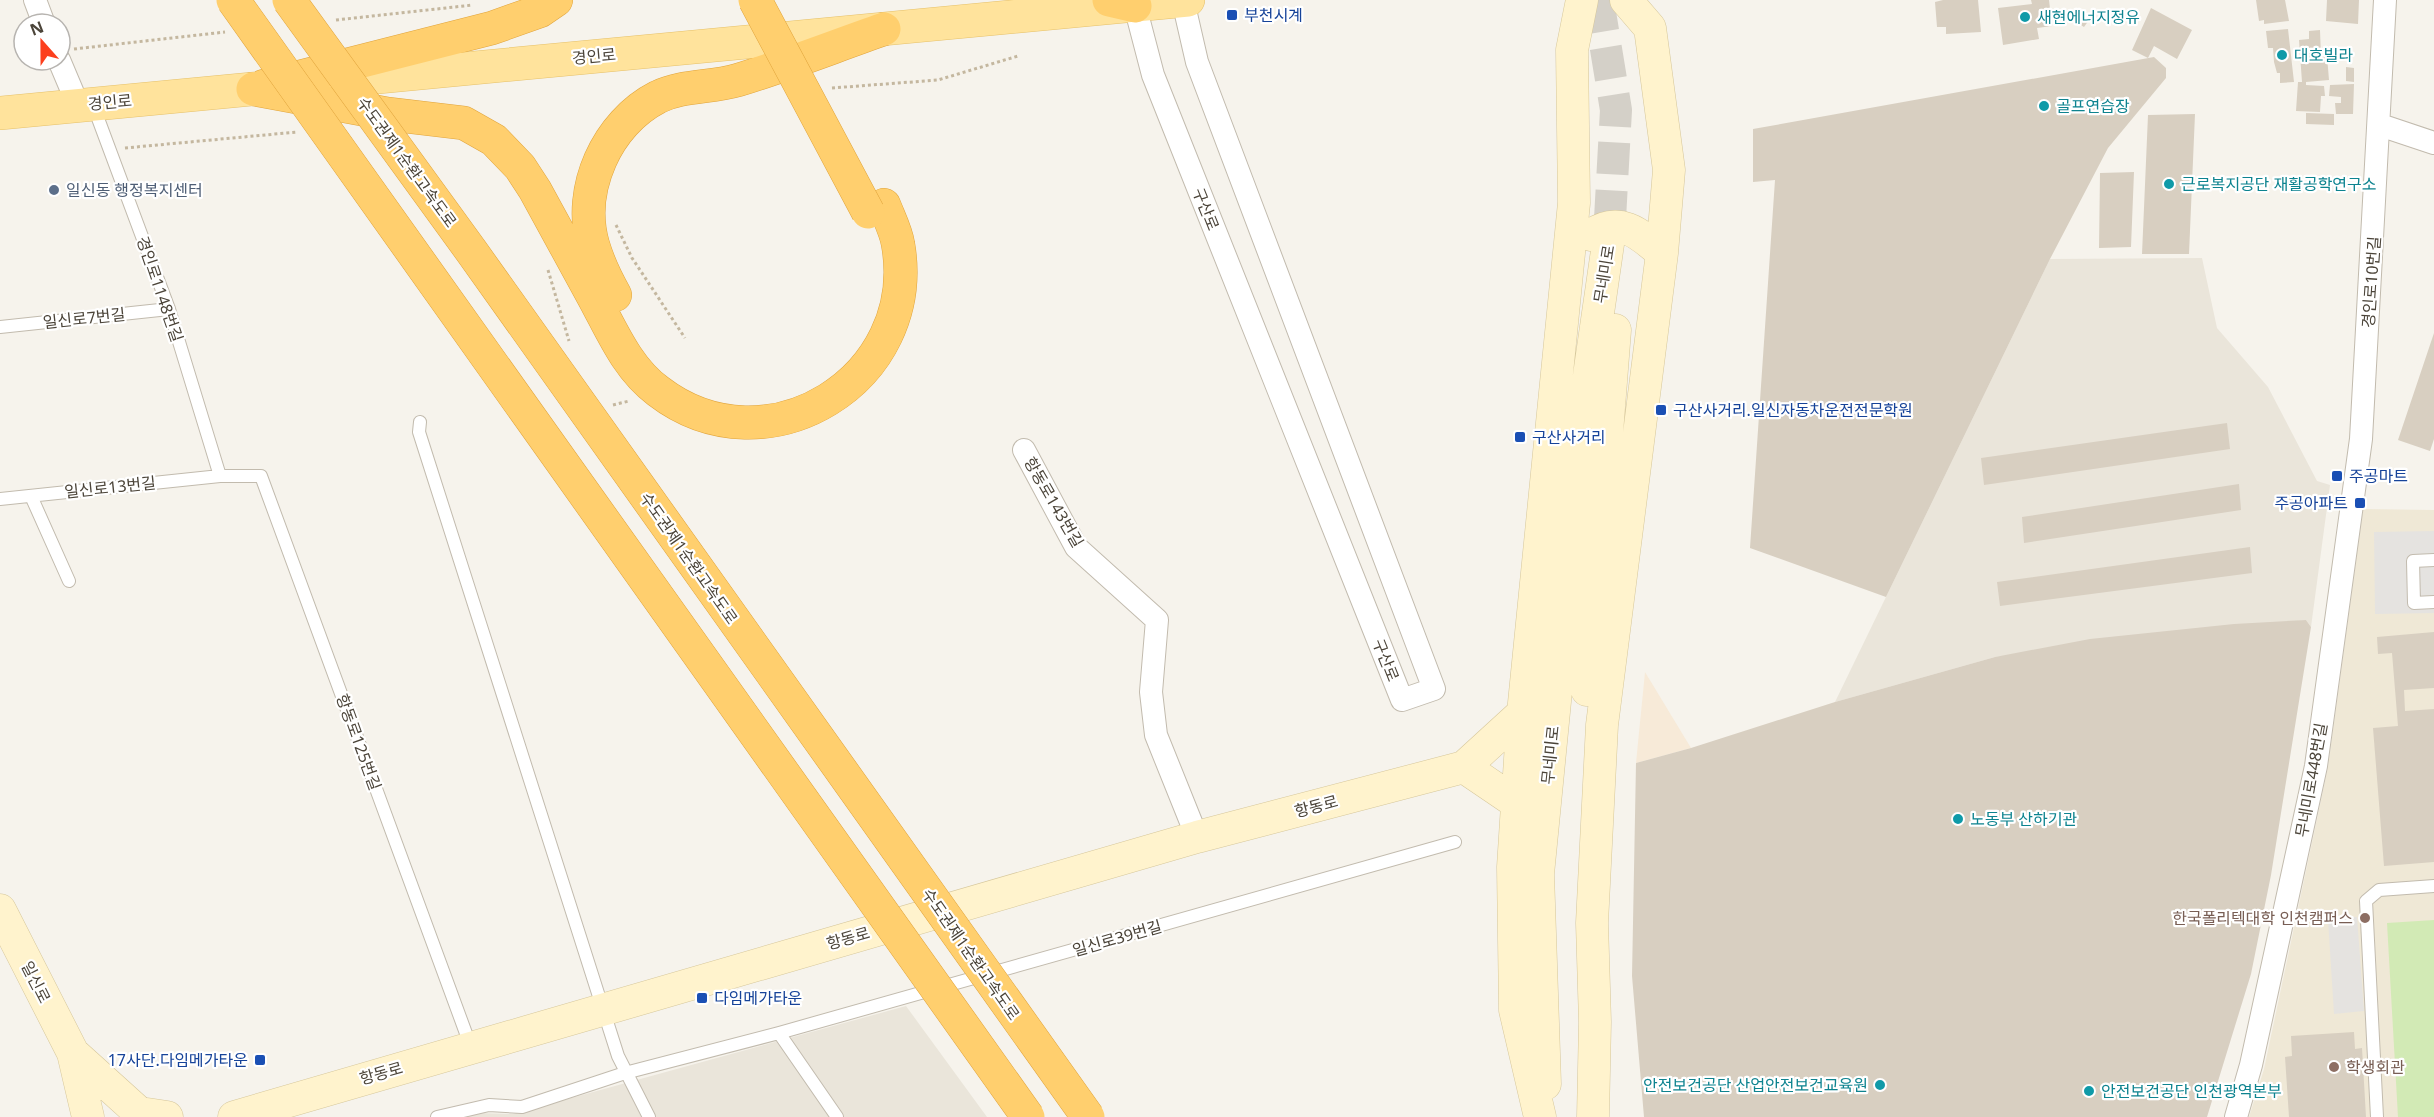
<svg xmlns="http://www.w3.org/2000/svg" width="2434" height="1117" font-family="'Noto Sans','Noto Sans KR',sans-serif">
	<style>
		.residential { fill: #eae5da }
		.commercial { fill: #f7ead8 }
		.education { fill: #efe8d6 }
		.green { fill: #d2eab5 }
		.parking { fill: #e5e3e0 }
		.building { fill: #d8cfc1 }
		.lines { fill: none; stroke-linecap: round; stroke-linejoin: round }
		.secondary-tunnel { stroke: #d4d0c8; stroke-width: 32; stroke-dasharray: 32 16; stroke-linecap: butt }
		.lane-casing { stroke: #c2bbae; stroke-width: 14 }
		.street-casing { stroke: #c2bbae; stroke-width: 24 }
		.secondary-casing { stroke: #d6c79b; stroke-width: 33 }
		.primary-casing { stroke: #e6c16a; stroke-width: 34 }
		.highway-casing { stroke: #e0a43c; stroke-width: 34 }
		.path { stroke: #c4b79f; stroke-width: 3; stroke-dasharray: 3 3; stroke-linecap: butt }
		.lane { stroke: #fff; stroke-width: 12 }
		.street { stroke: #fff; stroke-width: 22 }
		.secondary { stroke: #fff3cd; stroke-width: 32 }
		.primary { stroke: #ffe39c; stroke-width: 33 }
		.highway { stroke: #ffcf6e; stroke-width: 33 }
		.highway-bridge-casing { stroke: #e0a43c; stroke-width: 34; stroke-linecap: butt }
		.highway-bridge { stroke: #ffcf6e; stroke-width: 33 }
		.transit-dot { fill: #1a4fb4; stroke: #fff; stroke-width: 2 }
		.culture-dot { fill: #0f9aa8; stroke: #fff; stroke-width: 2 }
		.service-dot { fill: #5c6f8a; stroke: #fff; stroke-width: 2 }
		.education-dot { fill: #8d6e63; stroke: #fff; stroke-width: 2 }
		.labels { text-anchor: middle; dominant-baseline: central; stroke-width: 4.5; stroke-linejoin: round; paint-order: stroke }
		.transit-label { font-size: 16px; fill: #164399; stroke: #fff; text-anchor: start }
		.culture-label { font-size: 16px; fill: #0d838f; stroke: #fff; text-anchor: start }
		.street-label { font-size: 16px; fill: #4b4439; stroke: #fff }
		.service-label { font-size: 16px; fill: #4e5e75; stroke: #fff; text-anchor: start }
		.education-label { font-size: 16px; fill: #785e54; stroke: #fff; text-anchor: end }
	</style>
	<rect width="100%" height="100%" fill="#f6f3ec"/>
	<path class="residential" d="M2202,258L2217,328L2268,387L2317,481L2330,485L2311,627L2306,620L1995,657L1835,702L2050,259Z
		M906,1006L987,1117H467L478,1113L513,1114Z"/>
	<path class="commercial" d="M1645,672L1691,748L1636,763Z"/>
	<path class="education" d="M2363,509L2434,510V1117H2249L2264,1069L2328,767Z"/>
	<path class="green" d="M2434,920V1117H2398L2387,923Z"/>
	<path class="parking" d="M2434,531V613L2375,614L2374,532Z
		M2357,917L2364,1011L2334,1014L2328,919Z"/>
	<path class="building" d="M1943,0H1978L1981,32L1946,34V27H1937L1935,2Z
		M2031,0H2049L2052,26L2037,28L2039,39L2003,45L1998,8L2032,4Z
		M2256,0H2285L2289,21L2264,24V20L2259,21Z
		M2327,0H2359L2358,24L2326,21Z
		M2151,8L2192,30L2177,59L2154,46L2148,58L2132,50Z
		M2081,14L2089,20L2084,27L2076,22Z
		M2288,29L2294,82L2280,83V73H2277L2274,62L2273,48H2268L2266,31Z
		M2320,30L2321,57L2327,56L2329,80L2306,82V85L2324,86L2325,96H2321L2320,112L2296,111L2298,82H2302L2299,40L2309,39V31Z
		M2154,57L2166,68V78L2108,148L2050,259L1886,597L1750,548L1775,180L1753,182V129Z
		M2346,67L2354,68V82L2346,81Z
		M2354,84L2353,114H2336L2335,103H2341V97L2329,96L2330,85Z
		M2306,113L2334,114V125L2306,124Z
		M2195,114L2189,254H2142L2148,115Z
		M2134,172L2131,247L2099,248L2100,173Z
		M2434,333V439L2430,451L2398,440Z
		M2227,423L2230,449L1984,485L1981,458Z
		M2239,484L2241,510L2024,543L2022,517Z
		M2250,547L2252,573L2000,606L1997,582Z
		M2306,620L2311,627L2271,875L2251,974L2207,1117H1644L1632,976L1636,763L1691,748L1835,702L1995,657L2090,639L2234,624Z
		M2434,632V688L2404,690L2405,711L2434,709V862L2384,866L2373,728L2398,726L2392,653L2378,654L2377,637Z
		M2354,1032L2355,1049L2362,1048L2366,1117H2289L2285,1057L2292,1056L2291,1036Z"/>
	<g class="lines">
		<path class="secondary-tunnel" d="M1598,0L1616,110L1609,237"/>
		<defs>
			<path id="lane" d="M93,105L169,309L220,476
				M0,327L169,309
				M420,422L419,432L618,1056L649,1117
				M31,496L69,581
				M0,499L220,476H261L471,1047
				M2434,560L2413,561L2414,603L2434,602
				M779,1033L837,1117
				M437,1117L489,1105L522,1107L625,1073L779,1033L1455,842
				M2377,1117L2366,901L2379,890L2434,886"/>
			<path id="street" d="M35,0L44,24
				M1136,0L1135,6L1153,75L1402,700L1434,689L1197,62L1183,1
				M59,60L78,105
				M2380,125L2434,143
				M1024,450L1076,547L1157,620L1151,692L1156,735L1197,837
				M2236,1117L2251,1065L2316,766L2361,439L2385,0"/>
			<path id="secondary" d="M1591,235C1620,215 1640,234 1662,253
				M1587,690L1615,330
				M1464,767L1517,803
				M0,910L73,1053L88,1117
				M73,1053L135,1109
				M1545,1084L1538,874L1583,417L1609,237
				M147,1114L167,1117
				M234,1117L1197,837L1464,767L1523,713
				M1540,1117L1515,1010L1513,867L1523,713L1574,203L1572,50L1582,0
				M1593,1117L1595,1022L1592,923L1602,725L1662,253L1669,170L1650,28L1626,0"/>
			<path id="primary" d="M0,113L1188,0"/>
			<path id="highway" d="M1109,0L1135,6
				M264,86L492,28L540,11L556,0
				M253,89L388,114L464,123L494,140L520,167L535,190C555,226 574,262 594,298C612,331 627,368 658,391C767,475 922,379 898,244C896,231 889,218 884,205
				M615,295C606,279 598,262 593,245C577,189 607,123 658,97C683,85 711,88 738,80C787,65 835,46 884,29"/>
		</defs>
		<use href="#lane" class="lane-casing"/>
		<use href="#street" class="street-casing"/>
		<use href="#secondary" class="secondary-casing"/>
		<use href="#primary" class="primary-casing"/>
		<use href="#highway" class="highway-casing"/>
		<path class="path" d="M336,20L473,5
			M74,49L225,32
			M832,88L938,80L1018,56
			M125,148L297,132
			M616,225L632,258L685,338
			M548,270L569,341
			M613,405L629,401"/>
		<use href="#lane" class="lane"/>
		<use href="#street" class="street"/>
		<use href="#secondary" class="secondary"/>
		<use href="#primary" class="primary"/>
		<use href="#highway" class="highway"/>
		<defs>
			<path id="highway-bridge" d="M233,0L1028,1117
				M289,0L472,252L1088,1117
				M755,0L868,212"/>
		</defs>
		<use href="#highway-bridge" class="highway-bridge-casing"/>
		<use href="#highway-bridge" class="highway-bridge"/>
	</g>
	<g class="transit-dot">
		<rect x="1226" y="9" width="12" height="12" rx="3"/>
		<rect x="1655" y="404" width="12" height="12" rx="3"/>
		<rect x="1514" y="431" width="12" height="12" rx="3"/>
		<rect x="2331" y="470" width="12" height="12" rx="3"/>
		<rect x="2354" y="497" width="12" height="12" rx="3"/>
		<rect x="696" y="992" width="12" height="12" rx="3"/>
		<rect x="254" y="1054" width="12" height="12" rx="3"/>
	</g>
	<g class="culture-dot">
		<circle cx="2025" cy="17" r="6"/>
		<circle cx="2282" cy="55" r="6"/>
		<circle cx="2044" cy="106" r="6"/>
		<circle cx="2169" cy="184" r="6"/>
		<circle cx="1958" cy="819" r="6"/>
		<circle cx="1880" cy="1085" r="6"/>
		<circle cx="2089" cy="1091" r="6"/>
	</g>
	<circle class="service-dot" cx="54" cy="190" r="6"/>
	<g class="education-dot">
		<circle cx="2365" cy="918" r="6"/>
		<circle cx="2334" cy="1067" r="6"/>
	</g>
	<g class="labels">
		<g class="transit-label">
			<text x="1244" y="15">부천시계</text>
			<text x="1673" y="410">구산사거리.일신자동차운전전문학원</text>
			<text x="1532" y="437">구산사거리</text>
			<text x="2349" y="476">주공마트</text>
			<text x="2348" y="503" text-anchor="end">주공아파트</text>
			<text x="714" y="998">다임메가타운</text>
			<text x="248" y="1060" text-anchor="end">17사단.다임메가타운</text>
		</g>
		<g class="culture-label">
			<text x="2037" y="17">새현에너지정유</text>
			<text x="2294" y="55">대호빌라</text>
			<text x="2056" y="106">골프연습장</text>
			<text x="2181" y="184">근로복지공단 재활공학연구소</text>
			<text x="1970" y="819">노동부 산하기관</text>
			<text x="1868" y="1085" text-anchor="end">안전보건공단 산업안전보건교육원</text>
			<text x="2101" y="1091">안전보건공단 인천광역본부</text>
		</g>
		<g class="street-label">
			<text transform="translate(594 56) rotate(-5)">경인로</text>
			<text transform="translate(110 102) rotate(-5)">경인로</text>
			<text transform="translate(407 162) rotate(54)">수도권제1순환고속도로</text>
			<text transform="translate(1206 209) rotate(68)">구산로</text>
			<text transform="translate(1604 274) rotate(-81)">무네미로</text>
			<text transform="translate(2371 282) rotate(-86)">경인로10번길</text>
			<text transform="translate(160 289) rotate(71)">경인로1148번길</text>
			<text transform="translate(84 318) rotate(-6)">일신로7번길</text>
			<text transform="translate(110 487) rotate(-6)">일신로13번길</text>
			<text transform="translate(1054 502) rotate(60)">항동로143번길</text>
			<text transform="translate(689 558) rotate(55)">수도권제1순환고속도로</text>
			<text transform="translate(1386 660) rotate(68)">구산로</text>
			<text transform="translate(359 742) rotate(70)">항동로125번길</text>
			<text transform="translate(1550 755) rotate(-84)">무네미로</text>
			<text transform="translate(2311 780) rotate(-80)">무네미로448번길</text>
			<text transform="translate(1316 806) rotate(-15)">항동로</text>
			<text transform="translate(848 938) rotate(-16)">항동로</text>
			<text transform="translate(1117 938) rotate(-16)">일신로39번길</text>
			<text transform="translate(971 954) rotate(55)">수도권제1순환고속도로</text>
			<text transform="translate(36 982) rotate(63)">일신로</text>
			<text transform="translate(381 1073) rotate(-16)">항동로</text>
		</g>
		<g class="service-label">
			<text x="66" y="190">일신동 행정복지센터</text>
		</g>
		<g class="education-label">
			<text x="2353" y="918">한국폴리텍대학 인천캠퍼스</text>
			<text x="2346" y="1067" text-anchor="start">학생회관</text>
		</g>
	</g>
	<g transform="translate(42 42) rotate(339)"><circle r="28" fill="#ffffff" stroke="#b7b4b0" stroke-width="1.5"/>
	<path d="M0-4.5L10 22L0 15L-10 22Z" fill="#fc3f1d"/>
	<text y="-9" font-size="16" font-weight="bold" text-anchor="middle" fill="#4b4439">N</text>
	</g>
</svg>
